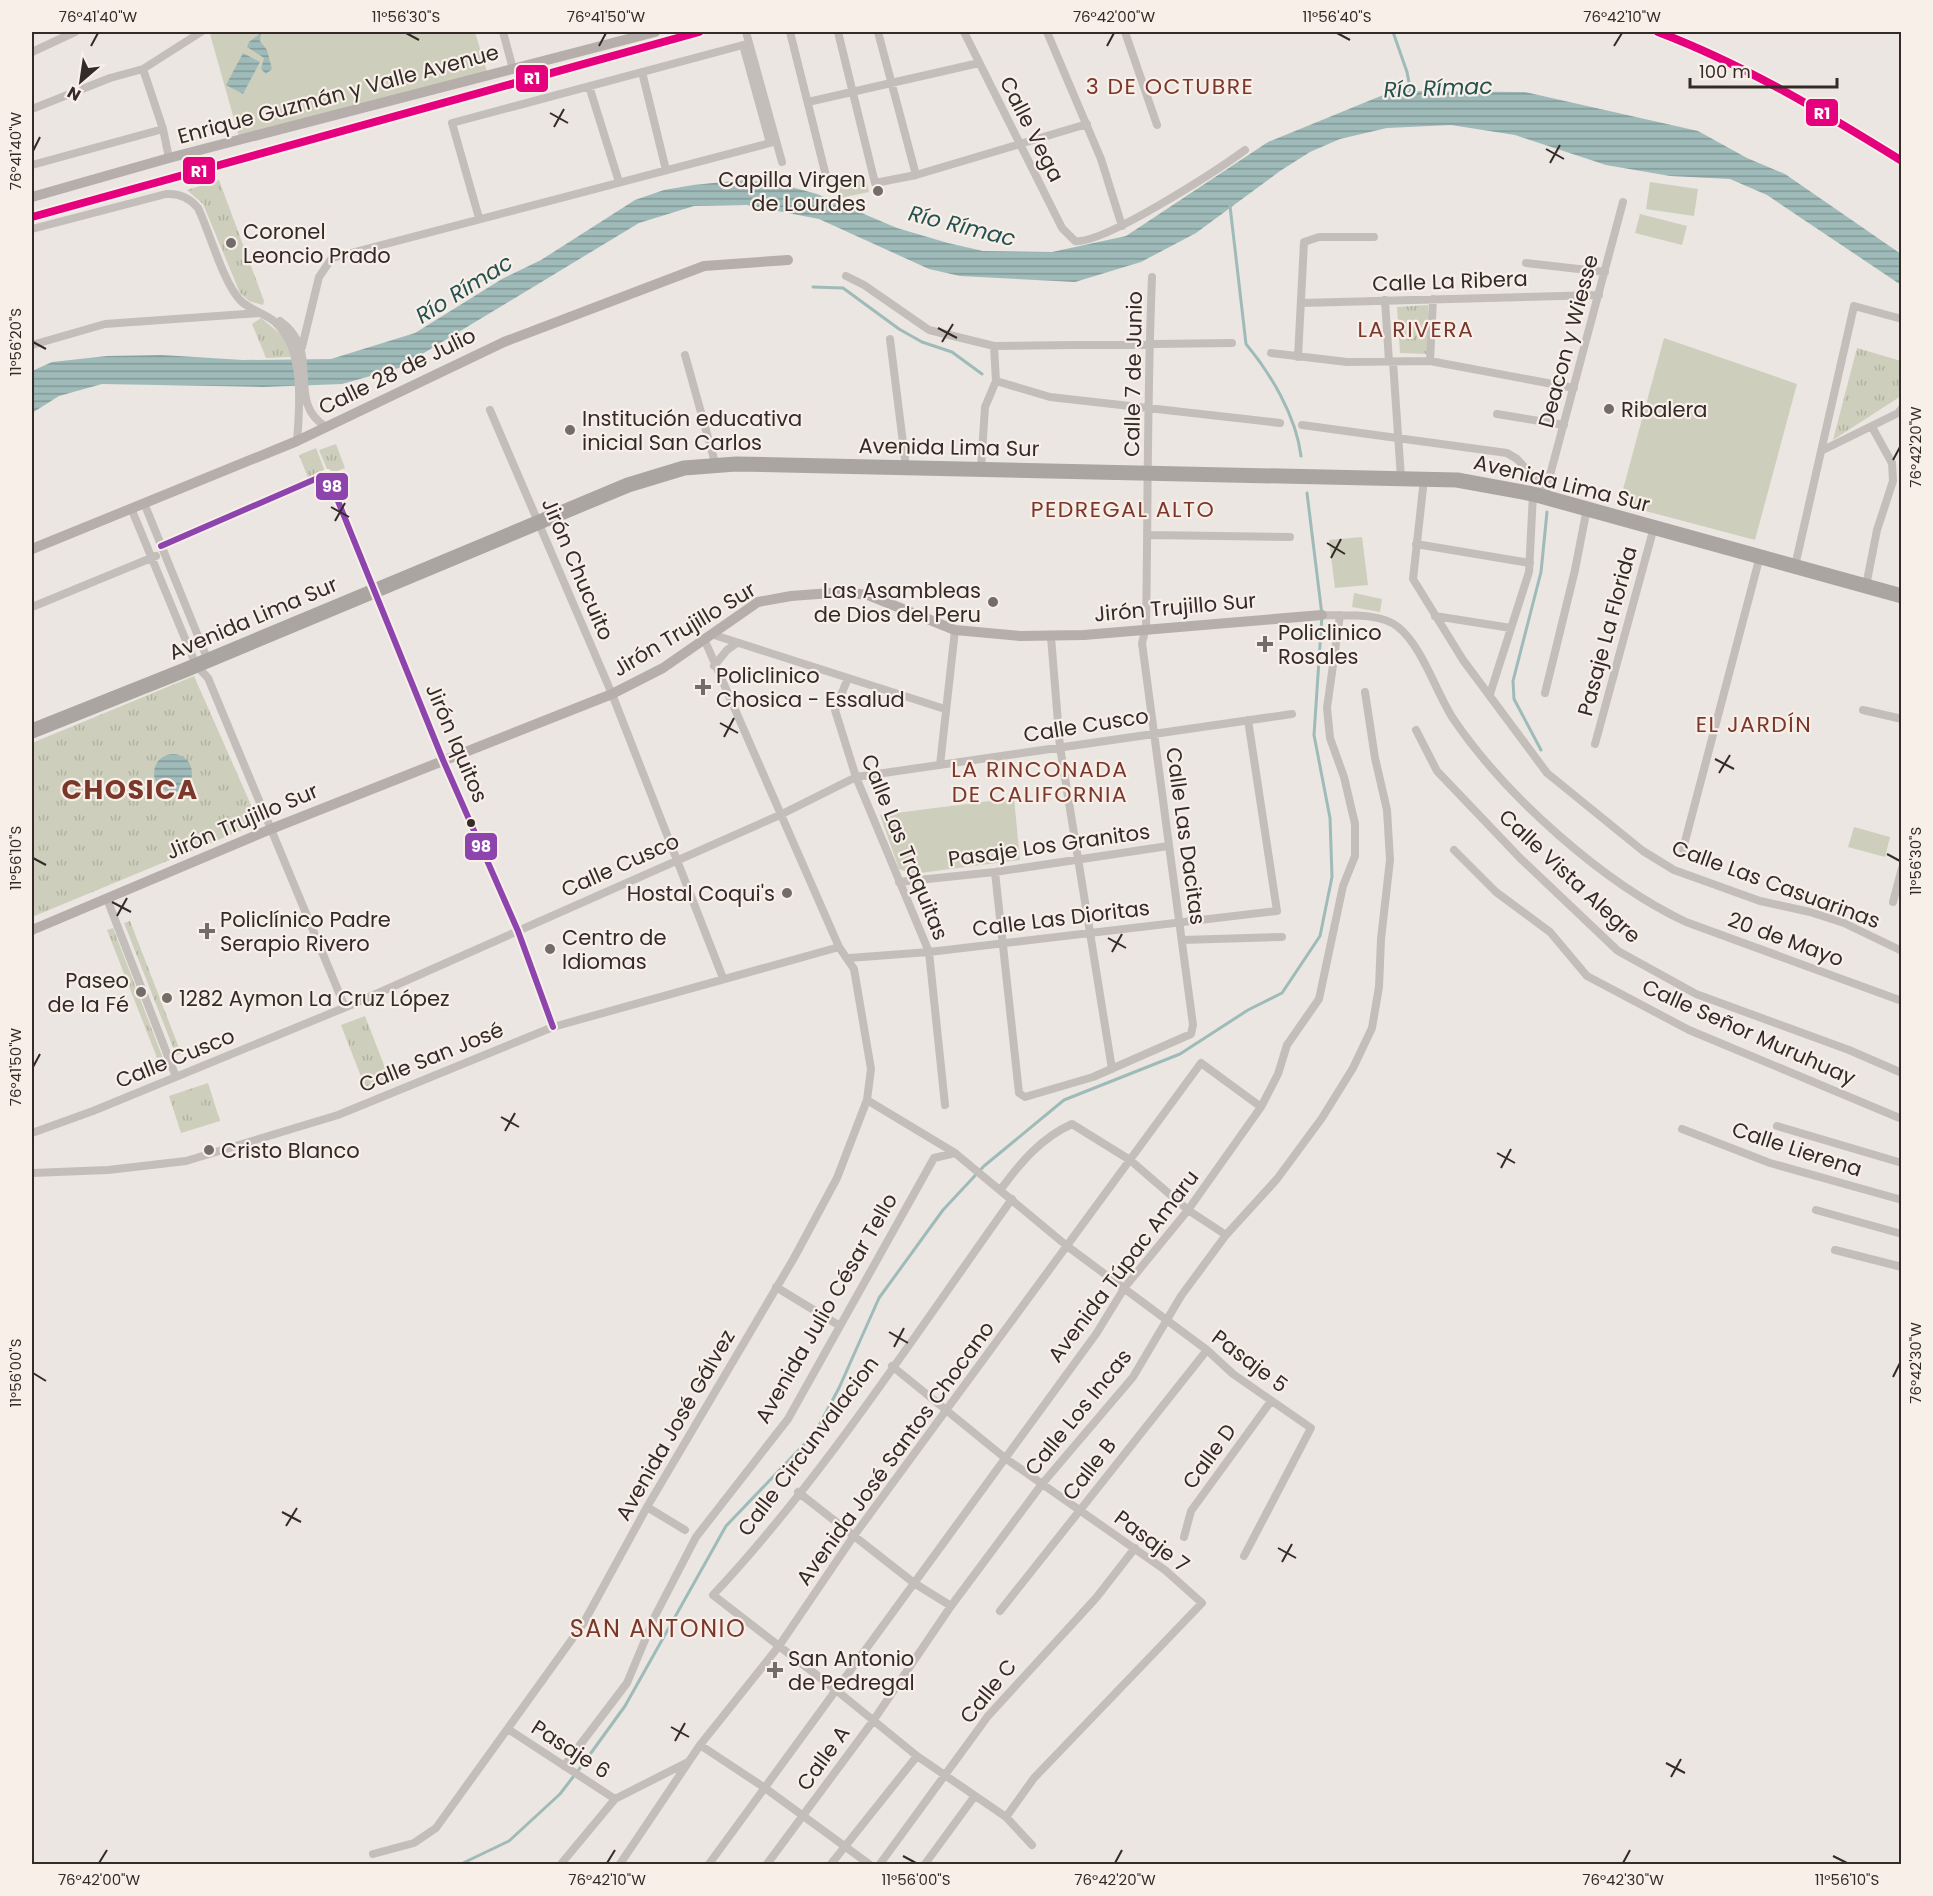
<svg xmlns="http://www.w3.org/2000/svg" width="1933" height="1896" font-family="Poppins,sans-serif">
	<style>
		.grass { fill: url(#grass-tufts) }
		.garden { fill: #cdcfbc }
		.water { fill: url(#water-rules) }
		.lines { fill: none; stroke-linecap: round; stroke-linejoin: round }
		.stream { stroke: #9fbbb9; stroke-width: 3 }
		.street { stroke: #c4beba; stroke-width: 8 }
		.secondary { stroke: #b5aeab; stroke-width: 10 }
		.highway { stroke: #aaa5a0; stroke-width: 15 }
		.bus-1-casing { stroke: #f8efe9; stroke-width: 10 }
		.bus-1 { stroke: #8e44ad; stroke-width: 6 }
		.rail-1-casing { stroke: #f8efe9; stroke-width: 12 }
		.rail-1 { stroke: #e5007d; stroke-width: 8 }
		.ticks { fill: none; stroke: #342b29; stroke-width: 2 }
		.poi-dot { fill: #746c69; stroke: #f8efe9; stroke-width: 2 }
		.bus-dot { fill: #342b29; stroke: #f8efe9; stroke-width: 2 }
		.labels { text-anchor: middle; dominant-baseline: central; stroke-width: 4.5; stroke-linejoin: round; paint-order: stroke }
		.street-label { font-size: 21px; fill: #342b29; stroke: #f8efe9 }
		.poi-label { font-size: 21px; fill: #342b29; stroke: #f8efe9; text-anchor: start }
		.neighbourhood-label { font-size: 22px; letter-spacing: 1.5px; fill: #7b372a; stroke: #f8efe9 }
		.water-label { font-size: 22px; font-style: italic; fill: #235251; stroke: #f8efe9 }
		.quarter-label { font-size: 24px; letter-spacing: 1.5px; fill: #7b372a; stroke: #f8efe9 }
		.district-label { font-size: 27px; font-weight: bold; letter-spacing: 1.5px; fill: #7b372a; stroke: #f8efe9 }
		.line-badge { stroke: #f8efe9; stroke-width: 2 }
		.badge-label { font-size: 16px; text-anchor: middle; font-weight: bold; fill: #fff }
		.neatline { fill: none; stroke: #342b29; stroke-width: 2 }
		.ticks-label { font-size: 15px; text-anchor: middle; fill: #342b29 }
	</style>
	<defs>
		<pattern id="grass-tufts" width="24" height="20" patternUnits="userSpaceOnUse" patternTransform="scale(1.5)"><rect width="24" height="20" fill="#cdcfbc"/><path d="M3 7l-1-3M5 7V3M7 7l1-3M15 17l-1-3M17 17v-4M19 17l1-3" fill="none" stroke="#b1b2a2"/></pattern>
		<pattern id="water-rules" width="6" height="5" patternUnits="userSpaceOnUse" patternTransform="scale(1.5)"><rect width="6" height="5" fill="#9fbbb9"/><path d="M0 2.5h6" fill="none" stroke="#829896"/></pattern>
	</defs>
	<rect width="100%" height="100%" fill="#ebe6e1"/>
	<path class="grass" d="M219,180L264,301L263,305L249,301L240,293L203,204L187,190Z
		M1428,305L1429,354L1400,353L1397,307Z
		M261,318L283,336L291,357L266,358L252,324Z
		M1857,348L1901,361V396L1833,440Z
		M336,444L345,468L329,474L319,450Z
		M316,448L326,474L309,480L299,455Z
		M194,676L259,823L32,917V743Z
		M130,921L181,1053L176,1055L124,923Z
		M113,928L164,1061L159,1063L107,930Z
		M365,1016L389,1078L365,1087L341,1025Z
		M208,1083L220,1121L181,1133L169,1096Z"/>
	<path class="garden" d="M212,32H475L487,72L239,137L210,34Z
		M866,177L869,192L840,198L837,182Z
		M1650,182L1698,189L1694,216L1646,209Z
		M1640,214L1687,226L1682,245L1635,233Z
		M1664,338L1797,384L1755,540L1619,504Z
		M1362,537L1368,585L1335,588L1329,540Z
		M1354,593L1382,599L1380,612L1352,607Z
		M1014,798L1020,860L912,874L899,869L880,815Z
		M1854,827L1890,837L1885,857L1848,847Z
		M202,1088L201,1116L193,1119L174,1097Z"/>
	<path class="water" d="M261,33L260,41L267,50L272,69L266,74L261,69L264,58L247,47L249,42Z
		M243,53L260,62L243,94L226,85Z
		M1393,91L1525,92L1698,131L1747,158L1785,174L1901,254V285L1767,195L1730,179L1670,176L1606,165L1515,135L1451,125L1387,128L1340,139L1310,152L1280,171L1196,233L1141,262L1075,282L960,276L929,269L819,219L747,205L694,206L639,223L399,368L342,384L263,387L102,384L59,396L32,413V371L52,362L107,356L162,355L243,360L331,359L415,333L502,279L541,260L635,200L664,190L693,185L744,180L776,183L817,194L897,228L948,243L983,251L1052,252L1126,236L1268,142Z
		M154 773a19 19 0 1 1 38 0a19 19 0 1 1-38 0Z"/>
	<g class="lines">
		<path class="stream" d="M1393,32L1407,72L1411,93
			M1230,206L1246,344C1271,374 1296,416 1301,456
			M813,287L843,288L899,329L922,342L952,352L982,374
			M1541,750L1514,699L1513,681L1541,572L1547,512
			M461,1864L509,1841L560,1794L583,1764L625,1706L726,1526L815,1433L839,1388L879,1298L943,1210L984,1166L1064,1100L1180,1054L1248,1010L1282,993L1320,936L1332,877L1330,818L1314,735L1322,615L1307,493"/>
		<path class="street" d="M503,32L513,69
			M746,32L782,162
			M790,32L827,180
			M838,32L875,183L916,175L1087,124
			M878,32L916,175
			M964,32L1062,228L1075,241C1103,245 1219,169 1245,150
			M1047,32L1101,159L1122,226
			M1125,32L1157,125
			M32,52L75,32
			M143,69L163,129L169,158
			M642,72L666,170
			M589,86L619,182
			M808,102L979,63
			M32,109L110,78L143,69L201,32
			M32,165L163,129
			M32,229L166,194C180,193 190,198 198,208C210,233 223,282 240,300C249,310 265,313 275,322C305,349 300,404 297,441
			M1526,263L1605,272
			M846,276L864,285L929,330L994,346L1232,343
			M1385,300L1389,362
			M1301,303L1599,295
			M280,321C324,352 284,401 326,427
			M890,339L906,467
			M32,345L105,324L260,313
			M302,347L319,277L332,258L770,143L743,45L452,123L479,218
			M1271,353L1347,362L1430,361L1574,388
			M685,355L716,466
			M1298,357L1304,242L1319,237H1374
			M1430,361L1433,299
			M1393,362L1401,478
			M996,381L1050,397L1280,423
			M490,410L612,694L723,978
			M1497,414L1564,425
			M1302,425L1507,453L1517,459L1546,490
			M1823,450L1898,413L1902,408
			M981,468L985,407L996,381L994,346
			M1424,479L1413,579L1463,660L1547,773L1643,851L1674,870L1760,901L1810,912L1844,923L1902,951
			M1546,490L1623,202
			M144,503L209,663
			M131,508L196,665L208,678L345,1007
			M1148,535L1290,537
			M1416,544L1530,563
			M161,546L327,474L443,760L518,931L553,1027
			M1795,566L1854,306L1902,319
			M1866,586L1877,530L1893,481L1892,463L1872,427
			M32,607L156,556
			M1322,615C1344,616 1380,612 1398,627C1423,647 1436,693 1454,720C1506,796 1603,883 1686,922L1902,1001
			M1435,616L1511,628
			M714,635L945,709
			M1051,637L1060,747L1112,1069
			M714,666L727,650L737,643
			M848,678L835,710L856,777L929,952L945,1105
			M1545,693L1575,570L1587,508
			M1490,694L1529,572L1533,494L1536,493
			M1863,710L1902,719
			M1416,730L1437,771L1520,858L1618,951L1696,994L1849,1050L1902,1073
			M1595,744L1654,527
			M940,765L955,630
			M1683,849L1760,556
			M1454,850L1496,892L1550,932L1587,976L1689,1030L1902,1119
			M995,872L1019,1093L1025,1097L1093,1077L1191,1034L1193,1025L1142,643L1146,628C1148,511 1147,394 1152,277
			M899,882L995,872L1168,846
			M107,899L176,1077
			M1893,902L1902,868
			M1182,940L1282,937
			M849,958L929,952L1277,911L1248,720
			M867,1100L955,1153L1067,1246L1207,1350L1233,1374L1311,1428L1244,1556
			M1777,1126L1902,1163
			M1682,1129L1770,1163L1902,1200
			M32,1133L93,1111L351,1005L780,815L856,777L1292,714
			M32,1173L108,1170L186,1161L338,1115L553,1027L839,947
			M1001,1189C1021,1162 1041,1138 1072,1124L1130,1160L1188,1210L1226,1235
			M1012,1199C918,1330 823,1478 713,1595L836,1690L917,1756L1006,1817L1032,1845
			M1816,1210L1902,1234
			M1835,1250L1902,1267
			M776,1287L840,1326
			M892,1366L1005,1458L1165,1570L1202,1603L1034,1778L1006,1817
			M798,1492L914,1583L951,1606
			M647,1507L685,1530
			M1184,1537L1191,1511L1271,1401
			M1000,1611L1207,1350
			M508,1729L615,1799
			M700,1745L765,1788L869,1864
			M564,1766L627,1683L655,1616L696,1537L788,1419L934,1158L955,1153
			M373,1854L414,1843L436,1828L583,1624L647,1507L794,1258L837,1178L867,1100L871,1069L854,969L839,947L705,641
			M561,1864L615,1799L688,1762
			M620,1864L700,1745L779,1646L853,1537L1201,1063L1261,1107
			M709,1864L1096,1334L1125,1287L1188,1210L1261,1107L1278,1074L1287,1045L1319,999L1343,886L1355,856V824L1344,777L1330,738L1327,708L1340,615
			M767,1864L873,1721L951,1606L1042,1484L1133,1377L1181,1296L1226,1235L1277,1179L1322,1118L1353,1068L1372,1028L1379,987L1381,939L1390,860L1387,810L1375,758L1365,692
			M831,1864L917,1756
			M880,1864L988,1716L1096,1598L1135,1548
			M925,1864L974,1797"/>
		<path class="secondary" d="M32,197L169,158L655,32
			M32,549L297,441L504,342L704,266L788,260
			M32,930L271,829L612,694L663,668L758,602L791,596L844,592L868,595L955,630L1020,636L1084,635L1322,615"/>
		<path class="highway" d="M32,731L185,670L628,485L684,468L736,464L1457,480L1533,494L1902,596"/>
		<defs>
			<path id="bus-1" d="M161,546L327,474L443,760L518,931L553,1027"/>
		</defs>
		<use href="#bus-1" class="bus-1-casing"/>
		<use href="#bus-1" class="bus-1"/>
		<defs>
			<path id="rail-1" d="M1658,32C1745,65 1823,112 1902,161
				M32,217L699,32"/>
		</defs>
		<use href="#rail-1" class="rail-1-casing"/>
		<use href="#rail-1" class="rail-1"/>
	</g>
	<path class="ticks" d="M406,33L419,40M1337,33L1350,40M91,46L98,33M599,46L606,33M1107,46L1114,33M1614,46L1622,33M550,113L568,123M554,127L564,109M1546,149L1564,159M33,151L40,137M1550,163L1560,145M938,328L957,338M33,342L46,349M942,342L953,324M1893,460L1900,447M331,507L349,517M335,521L345,503M1327,543L1345,554M1331,558L1341,539M720,723L738,733M724,737L734,718M1715,759L1734,769M1719,773L1730,755M1887,854L1900,861M33,858L46,865M112,902L131,912M117,916L127,898M1108,938L1126,948M1112,952L1122,934M33,1067L40,1054M501,1117L519,1127M505,1131L515,1113M1497,1153L1515,1163M1501,1168L1511,1149M889,1332L908,1343M894,1347L904,1328M33,1373L46,1381M1893,1377L1900,1363M282,1512L301,1522M286,1526L297,1508M1278,1548L1296,1558M1282,1562L1292,1544M671,1727L689,1737M675,1741L685,1723M1666,1763L1685,1773M1671,1777L1681,1759M903,1856L916,1863M1833,1856L1847,1863M99,1863L107,1850M607,1863L615,1850M1115,1863L1122,1850M1623,1863L1630,1850"/>
	<g class="poi-dot">
		<circle cx="878" cy="191" r="6"/>
		<circle cx="231" cy="243" r="6"/>
		<circle cx="1609" cy="409" r="6"/>
		<circle cx="570" cy="430" r="6"/>
		<circle cx="993" cy="602" r="6"/>
		<path d="M1262 635h6v6h6v6h-6v6h-6v-6h-6v-6h6z"/>
		<path d="M700 678h6v6h6v6h-6v6h-6v-6h-6v-6h6z"/>
		<circle cx="787" cy="893" r="6"/>
		<path d="M204 922h6v6h6v6h-6v6h-6v-6h-6v-6h6z"/>
		<circle cx="550" cy="949" r="6"/>
		<circle cx="141" cy="992" r="6"/>
		<circle cx="167" cy="998" r="6"/>
		<circle cx="209" cy="1150" r="6"/>
		<path d="M772 1661h6v6h6v6h-6v6h-6v-6h-6v-6h6z"/>
	</g>
	<circle class="bus-dot" cx="471" cy="823" r="5"/>
	<g class="labels">
		<g class="street-label">
			<text transform="translate(338 94) rotate(-15)">Enrique Guzmán y Valle Avenue</text>
			<text transform="translate(1032 129) rotate(63)">Calle Vega</text>
			<text transform="translate(1450 281) rotate(-2)">Calle La Ribera</text>
			<text transform="translate(1568 341) rotate(-75)">Deacon y Wiesse</text>
			<text transform="translate(397 371) rotate(-26)">Calle 28 de Julio</text>
			<text transform="translate(1133 374) rotate(-89)">Calle 7 de Junio</text>
			<text transform="translate(949 447) rotate(1)">Avenida Lima Sur</text>
			<text transform="translate(1562 483) rotate(14)">Avenida Lima Sur</text>
			<text transform="translate(578 569) rotate(67)">Jirón Chucuito</text>
			<text transform="translate(1175 607) rotate(-5)">Jirón Trujillo Sur</text>
			<text transform="translate(253 618) rotate(-23)">Avenida Lima Sur</text>
			<text transform="translate(684 629) rotate(-31)">Jirón Trujillo Sur</text>
			<text transform="translate(1607 631) rotate(-75)">Pasaje La Florida</text>
			<text transform="translate(1086 725) rotate(-9)">Calle Cusco</text>
			<text transform="translate(457 743) rotate(67)">Jirón Iquitos</text>
			<text transform="translate(242 821) rotate(-23)">Jirón Trujillo Sur</text>
			<text transform="translate(1186 836) rotate(82)">Calle Las Dacitas</text>
			<text transform="translate(1049 845) rotate(-8)">Pasaje Los Granitos</text>
			<text transform="translate(905 847) rotate(68)">Calle Las Traquitas</text>
			<text transform="translate(620 865) rotate(-24)">Calle Cusco</text>
			<text transform="translate(1570 876) rotate(43)">Calle Vista Alegre</text>
			<text transform="translate(1776 884) rotate(20)">Calle Las Casuarinas</text>
			<text transform="translate(1061 918) rotate(-7)">Calle Las Dioritas</text>
			<text transform="translate(1786 939) rotate(20)">20 de Mayo</text>
			<text transform="translate(1749 1032) rotate(24)">Calle Señor Muruhuay</text>
			<text transform="translate(431 1057) rotate(-22)">Calle San José</text>
			<text transform="translate(175 1058) rotate(-22)">Calle Cusco</text>
			<text transform="translate(1797 1149) rotate(18)">Calle Lierena</text>
			<text transform="translate(1123 1266) rotate(-53)">Avenida Túpac Amaru</text>
			<text transform="translate(826 1308) rotate(-60)">Avenida Julio César Tello</text>
			<text transform="translate(1250 1361) rotate(37)">Pasaje 5</text>
			<text transform="translate(1078 1412) rotate(-51)">Calle Los Incas</text>
			<text transform="translate(675 1425) rotate(-60)">Avenida José Gálvez</text>
			<text transform="translate(808 1446) rotate(-53)">Calle Circunvalacion</text>
			<text transform="translate(895 1453) rotate(-54)">Avenida José Santos Chocano</text>
			<text transform="translate(1209 1456) rotate(-54)">Calle D</text>
			<text transform="translate(1089 1469) rotate(-52)">Calle B</text>
			<text transform="translate(1152 1541) rotate(37)">Pasaje 7</text>
			<text transform="translate(988 1691) rotate(-51)">Calle C</text>
			<text transform="translate(571 1749) rotate(33)">Pasaje 6</text>
			<text transform="translate(823 1758) rotate(-54)">Calle A</text>
		</g>
		<g class="poi-label">
			<text x="866" y="179" text-anchor="end">Capilla Virgen<tspan x="866" dy="24">de Lourdes</tspan></text>
			<text x="243" y="231">Coronel<tspan x="243" dy="24">Leoncio Prado</tspan></text>
			<text x="1621" y="409">Ribalera</text>
			<text x="582" y="418">Institución educativa<tspan x="582" dy="24">inicial San Carlos</tspan></text>
			<text x="981" y="590" text-anchor="end">Las Asambleas<tspan x="981" dy="24">de Dios del Peru</tspan></text>
			<text x="1278" y="632">Policlinico<tspan x="1278" dy="24">Rosales</tspan></text>
			<text x="716" y="675">Policlinico<tspan x="716" dy="24">Chosica - Essalud</tspan></text>
			<text x="775" y="893" text-anchor="end">Hostal Coqui's</text>
			<text x="220" y="919">Policlínico Padre<tspan x="220" dy="24">Serapio Rivero</tspan></text>
			<text x="562" y="937">Centro de<tspan x="562" dy="24">Idiomas</tspan></text>
			<text x="129" y="980" text-anchor="end">Paseo<tspan x="129" dy="24">de la Fé</tspan></text>
			<text x="179" y="998">1282 Aymon La Cruz López</text>
			<text x="221" y="1150">Cristo Blanco</text>
			<text x="788" y="1658">San Antonio<tspan x="788" dy="24">de Pedregal</tspan></text>
		</g>
		<g class="neighbourhood-label">
			<text x="1170" y="86">3 DE OCTUBRE</text>
			<text x="1416" y="329">LA RIVERA</text>
			<text x="1123" y="509">PEDREGAL ALTO</text>
			<text x="1754" y="724">EL JARDÍN</text>
			<text x="1040" y="769">LA RINCONADA<tspan x="1040" dy="25">DE CALIFORNIA</tspan></text>
		</g>
		<g class="water-label">
			<text transform="translate(1438 88) rotate(-2)">Río Rímac</text>
			<text transform="translate(962 226) rotate(14)">Río Rímac</text>
			<text transform="translate(464 289) rotate(-32)">Río Rímac</text>
		</g>
		<g class="quarter-label">
			<text x="658" y="1628">SAN ANTONIO</text>
		</g>
		<g class="district-label">
			<text x="130" y="789">CHOSICA</text>
		</g>
	</g>
	<g class="line-badge">
		<rect x="515" y="64" width="34" height="29" rx="6" fill="#e5007d"/>
		<rect x="1805" y="98" width="34" height="29" rx="6" fill="#e5007d"/>
		<rect x="182" y="156" width="34" height="29" rx="6" fill="#e5007d"/>
		<rect x="315" y="472" width="34" height="29" rx="6" fill="#8e44ad"/>
		<rect x="464" y="832" width="34" height="29" rx="6" fill="#8e44ad"/>
	</g>
	<g class="badge-label">
		<text x="532" y="84">R1</text>
		<text x="1822" y="119">R1</text>
		<text x="199" y="177">R1</text>
		<text x="332" y="492">98</text>
		<text x="481" y="852">98</text>
	</g>
	<rect width="1933" height="1896" fill="none" stroke="#f8efe9" stroke-width="66"/>
	<g transform="translate(81 81) rotate(209)" stroke="#f8efe9" stroke-width="4.5" paint-order="stroke">
	<path d="M0-4.5L10 22L0 15L-10 22Z" fill="#342b29"/>
	<text y="-9" font-size="16" font-weight="bold" text-anchor="middle" fill="#342b29">N</text>
	</g>
	<path d="M1690 78v9h147v-9" fill="none" stroke="#342b29" stroke-width="3"/>
	<text x="1699" y="78" font-size="18" fill="#342b29" stroke="#f8efe9" stroke-width="4.5" paint-order="stroke">100 m</text>
	<rect x="33" y="33" width="1867" height="1830" class="neatline"/>
	<g class="ticks-label">
		<text x="98" y="22">76°41'40"W</text>
		<text x="406" y="22">11°56'30"S</text>
		<text x="606" y="22">76°41'50"W</text>
		<text x="1114" y="22">76°42'00"W</text>
		<text x="1337" y="22">11°56'40"S</text>
		<text x="1622" y="22">76°42'10"W</text>
		<text transform="translate(16 151) rotate(-90)" y="5">76°41'40"W</text>
		<text transform="translate(16 342) rotate(-90)" y="5">11°56'20"S</text>
		<text transform="translate(1916 447) rotate(-90)" y="5">76°42'20"W</text>
		<text transform="translate(16 858) rotate(-90)" y="5">11°56'10"S</text>
		<text transform="translate(1916 861) rotate(-90)" y="5">11°56'30"S</text>
		<text transform="translate(16 1067) rotate(-90)" y="5">76°41'50"W</text>
		<text transform="translate(1916 1363) rotate(-90)" y="5">76°42'30"W</text>
		<text transform="translate(16 1373) rotate(-90)" y="5">11°56'00"S</text>
		<text x="99" y="1885">76°42'00"W</text>
		<text x="607" y="1885">76°42'10"W</text>
		<text x="916" y="1885">11°56'00"S</text>
		<text x="1115" y="1885">76°42'20"W</text>
		<text x="1623" y="1885">76°42'30"W</text>
		<text x="1847" y="1885">11°56'10"S</text>
	</g>
</svg>
